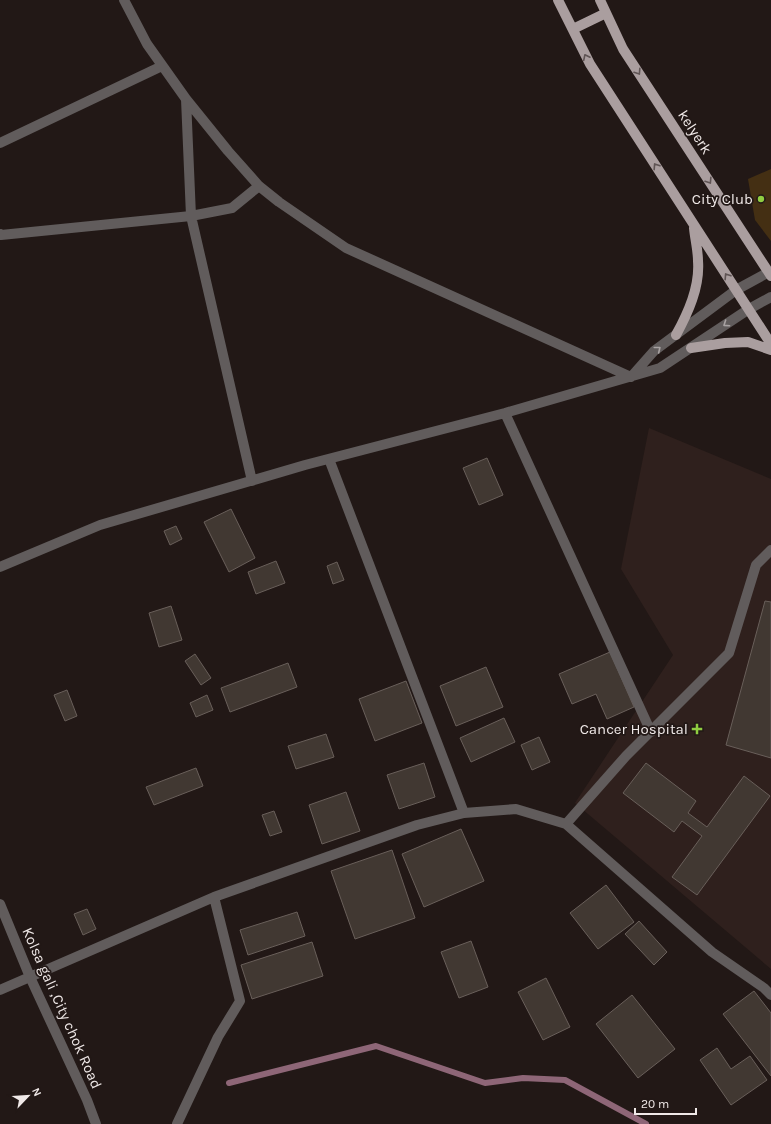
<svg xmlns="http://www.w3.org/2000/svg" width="771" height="1124" font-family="Karla,sans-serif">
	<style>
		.built { fill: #2f201d }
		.green { fill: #442f13 }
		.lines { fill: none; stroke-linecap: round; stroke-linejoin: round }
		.stream { stroke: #8e6677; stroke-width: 6 }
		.building { fill: #413832; stroke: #695f5a }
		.minor { stroke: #615c5c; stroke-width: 10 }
		.major { stroke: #aa9e9f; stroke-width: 10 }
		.oneway { stroke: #5f5454 }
		.oneway2 { stroke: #a8a2a2 }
		.poi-dot { fill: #90cd41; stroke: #221816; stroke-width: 1.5 }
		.labels { text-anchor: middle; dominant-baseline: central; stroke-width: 3.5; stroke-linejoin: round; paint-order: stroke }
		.street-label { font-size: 15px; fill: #f0e9e8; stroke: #221816 }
		.poi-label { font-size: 15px; fill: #f0e9e8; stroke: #221816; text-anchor: end }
	</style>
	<rect width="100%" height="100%" fill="#221816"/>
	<path class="built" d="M649,428L771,479V969L575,803L673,655L621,569Z"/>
	<path class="green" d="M771,169V241L755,220L748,179Z"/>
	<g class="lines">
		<path class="stream" d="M229,1083L376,1046L485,1083L523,1078L565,1080L646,1124"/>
	</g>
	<path class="building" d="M487,458L503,495L479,505L463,468Z
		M231,509L255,558L229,572L204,522Z
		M176,526L182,539L170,545L164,531Z
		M276,561L285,583L256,594L248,572Z
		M337,562L344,580L333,584L327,566Z
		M765,601L771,602V758L726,745Z
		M171,606L182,640L159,647L149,613Z
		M610,652L634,707L607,719L596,694L572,704L559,674Z
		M195,654L211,678L201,685L185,661Z
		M288,663L297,687L230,712L221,688Z
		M486,667L503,707L456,726L440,686Z
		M406,681L422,723L375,741L359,699Z
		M67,690L77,716L65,721L54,695Z
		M207,695L213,710L196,717L190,703Z
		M504,718L515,742L471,762L460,738Z
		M326,734L334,757L296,769L288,746Z
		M539,737L550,762L532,770L521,745Z
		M424,763L435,797L399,809L387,775Z
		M646,763L696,801L688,813L707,827L744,776L770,796L697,895L672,877L702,836L682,821L674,832L623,793Z
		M196,768L203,786L154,805L146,787Z
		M346,792L360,831L322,844L309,805Z
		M274,811L282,832L270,836L262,815Z
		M461,829L484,881L424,907L402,854Z
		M392,850L415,918L355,939L331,871Z
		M606,885L634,922L598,949L570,913Z
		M87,909L96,929L83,935L74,914Z
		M297,912L305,936L248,955L240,930Z
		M639,921L667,952L654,965L625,934Z
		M471,941L488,987L459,998L441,952Z
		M312,942L323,976L252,999L241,965Z
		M546,978L570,1027L543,1040L518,992Z
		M754,991L771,1013V1076L723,1014Z
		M632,995L675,1049L638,1078L596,1024Z
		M717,1048L731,1069L750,1056L767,1080L731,1105L700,1060Z"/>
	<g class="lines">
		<path class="minor" d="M124,0L147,44L186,99L228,151L259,186L279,202L346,248L631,377
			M186,99L191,216L252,481
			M0,143L162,66
			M0,234L1,235L191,216L232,208L259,186
			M631,377L654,351L736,290L769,272
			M505,413L651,732
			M329,459L464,813
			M0,567L100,525L305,465L505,413L660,368L749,309L771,297
			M566,824L626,756L729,653L756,565L771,550
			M0,904L30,977L87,1100L96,1124
			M0,990L214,897L417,825L464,813L516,809L566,824L712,952L764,988L771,995
			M177,1124L218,1037L240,1001L214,897"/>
		<path class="major" d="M558,0L590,64L771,344
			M600,0L623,49L771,276
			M573,29L606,13
			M676,335C688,313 700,287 698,261C698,250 695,239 694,228
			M691,348L725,343L748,342L771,350"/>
	</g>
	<defs><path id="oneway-chevron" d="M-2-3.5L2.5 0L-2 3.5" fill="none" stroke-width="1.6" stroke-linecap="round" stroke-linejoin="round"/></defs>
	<g class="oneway">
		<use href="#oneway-chevron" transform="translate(586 57) rotate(-116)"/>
		<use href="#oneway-chevron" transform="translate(638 72) rotate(57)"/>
		<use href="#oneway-chevron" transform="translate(656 166) rotate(-123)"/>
		<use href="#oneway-chevron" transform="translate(709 181) rotate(57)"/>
		<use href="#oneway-chevron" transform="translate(727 276) rotate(-123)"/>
	</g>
	<g class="oneway2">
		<use href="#oneway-chevron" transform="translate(726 324) rotate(146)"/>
		<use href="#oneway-chevron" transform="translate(658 349) rotate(-39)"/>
	</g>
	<g class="poi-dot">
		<circle cx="761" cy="199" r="4"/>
		<path d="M695 723h4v4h4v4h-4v4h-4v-4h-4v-4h4z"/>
	</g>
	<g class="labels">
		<g class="street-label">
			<text transform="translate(695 132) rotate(57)">kelyerk</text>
			<text transform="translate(62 1008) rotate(66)">Kolsa gali ,City chok Road</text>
		</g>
		<g class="poi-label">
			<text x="753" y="199">City Club</text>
			<text x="688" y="729">Cancer Hospital</text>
		</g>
	</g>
	<g transform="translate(28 1096) rotate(65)" stroke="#221816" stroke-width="3" paint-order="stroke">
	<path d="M0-3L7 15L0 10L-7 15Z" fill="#f0e9e8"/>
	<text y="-6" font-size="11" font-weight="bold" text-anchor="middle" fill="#f0e9e8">N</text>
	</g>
	<path d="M635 1108v6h61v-6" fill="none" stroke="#f0e9e8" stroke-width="2"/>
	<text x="641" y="1108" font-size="12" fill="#f0e9e8" stroke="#221816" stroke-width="3" paint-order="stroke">20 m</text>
</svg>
